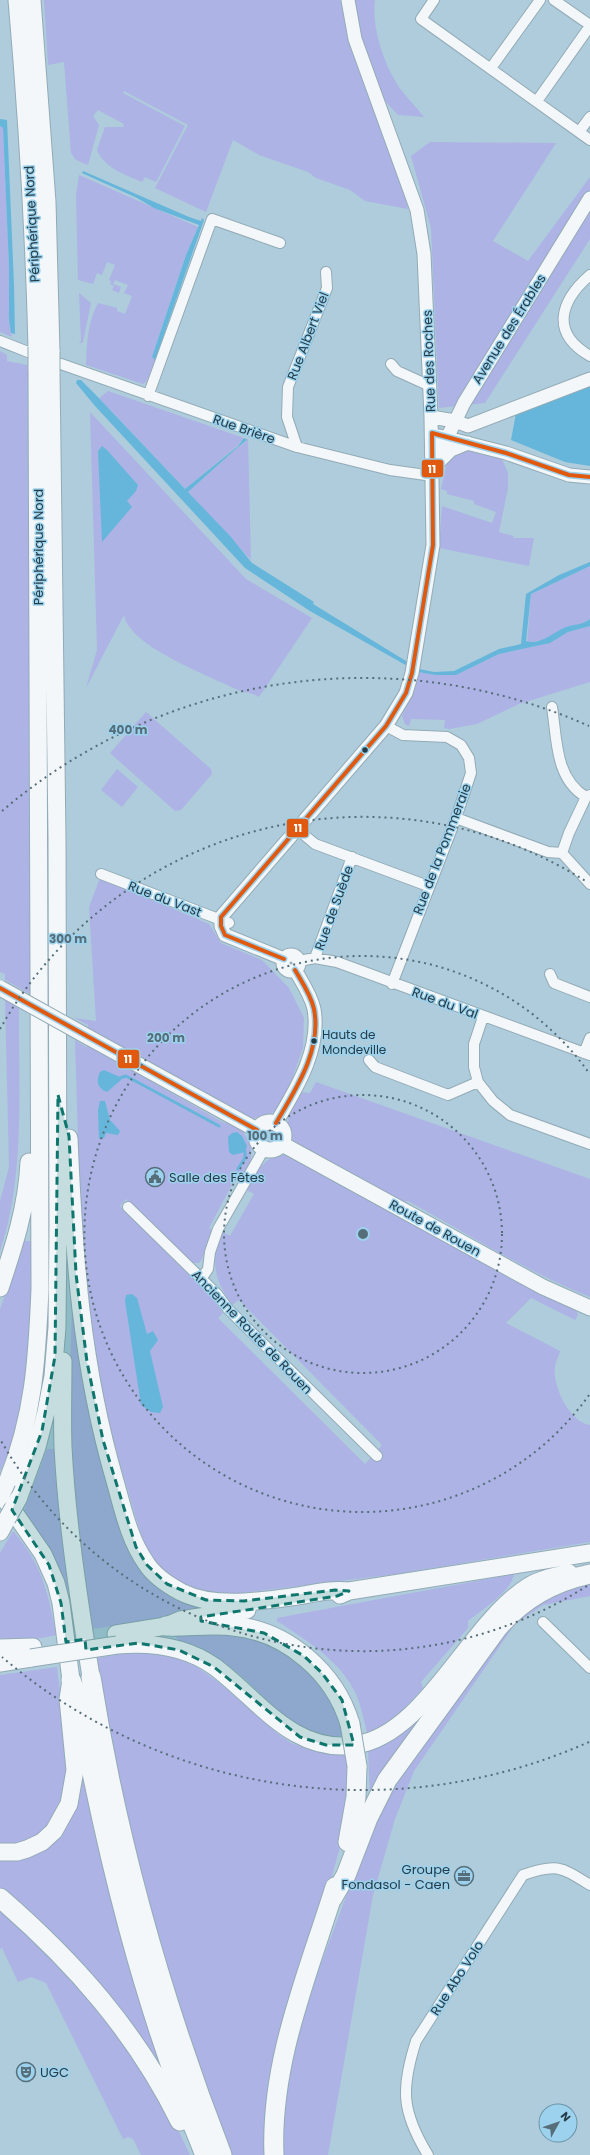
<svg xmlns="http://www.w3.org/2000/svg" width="590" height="2155" font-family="Poppins,sans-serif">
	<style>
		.green { fill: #adb3e5 }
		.water { fill: #65b6da }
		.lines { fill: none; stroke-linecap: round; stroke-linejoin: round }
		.stream { stroke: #65b6da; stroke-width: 3 }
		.minor-casing { stroke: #93abb6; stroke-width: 12 }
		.tertiary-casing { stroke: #93abb6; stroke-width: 15 }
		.secondary-casing { stroke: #93abb6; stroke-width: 17 }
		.trunk-casing { stroke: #93abb6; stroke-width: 19 }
		.motorway-casing { stroke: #93abb6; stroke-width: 21 }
		.minor { stroke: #f3f7fa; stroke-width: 10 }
		.tertiary { stroke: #f3f7fa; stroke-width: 13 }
		.secondary { stroke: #f3f7fa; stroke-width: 15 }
		.trunk { stroke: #f3f7fa; stroke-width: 17 }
		.motorway { stroke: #f3f7fa; stroke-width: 19 }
		.secondary-bridge-casing { stroke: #93abb6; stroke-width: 17; stroke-linecap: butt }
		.trunk-bridge-casing { stroke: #93abb6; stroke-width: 19; stroke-linecap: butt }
		.motorway-bridge-casing { stroke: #93abb6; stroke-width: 21; stroke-linecap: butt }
		.secondary-bridge { stroke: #f3f7fa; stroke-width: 15 }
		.trunk-bridge { stroke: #f3f7fa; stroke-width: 17 }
		.motorway-bridge { stroke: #f3f7fa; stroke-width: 19 }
		.bus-1-casing { stroke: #9cd2ed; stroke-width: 7 }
		.bus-1 { stroke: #e0590f; stroke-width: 4 }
		.marked { fill: #0f766e; fill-opacity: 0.2; stroke: #0f766e; stroke-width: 3; stroke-dasharray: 8 5; stroke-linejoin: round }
		.ring { fill: none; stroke: #556e7a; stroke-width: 2; stroke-dasharray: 2 4 }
		.bus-dot { fill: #253b46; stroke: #9cd2ed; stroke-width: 1.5 }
		.labels { text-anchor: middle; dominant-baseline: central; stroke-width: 3; stroke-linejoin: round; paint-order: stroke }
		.bus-label { font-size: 12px; fill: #253b46; stroke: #9cd2ed; text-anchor: start }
		.street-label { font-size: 13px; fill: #253b46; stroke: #9cd2ed }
		.poi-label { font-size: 13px; fill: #253b46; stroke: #9cd2ed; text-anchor: start }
		.centre { fill: #556e7a; stroke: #9cd2ed; stroke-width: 2 }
		.ring-label { font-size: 12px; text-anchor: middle; font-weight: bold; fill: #556e7a; stroke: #9cd2ed; stroke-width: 3; stroke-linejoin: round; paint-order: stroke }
		.line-badge { stroke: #9cd2ed; stroke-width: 1.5 }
		.badge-label { font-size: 11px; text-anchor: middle; font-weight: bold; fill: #fff }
	</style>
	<rect width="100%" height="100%" fill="#aeccdb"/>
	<path class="green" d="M44,0H340L348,35L403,190L408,209L365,201L350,190L316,178L308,172L259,155L233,140L206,212L155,188L188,125L124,91L123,93L185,126L156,182L145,177L142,182C126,175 104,168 97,150L105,127H123L124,124L98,110L93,116L99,125L88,165L76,160L71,153L64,62L48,65Z
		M354,0H375C371,27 385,69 402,91C409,100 417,108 424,117L398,115L382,98L363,42Z
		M0,126L3,128L9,267V320L12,337L0,332Z
		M430,142L556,143L493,241L528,261L590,177V239L485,403L439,408L431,228L411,156Z
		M79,175L198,227L186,255L152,357L155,360L147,381L143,384L86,365C87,343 87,324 98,303L117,308V311L125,314L132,296L124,293L128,285L115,280L113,284L121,287L119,293L112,290L114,286L110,284L111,281L109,280L115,265L107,262L102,275L97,273L93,284L78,280L76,195Z
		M79,293L91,303L83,342L79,344L81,341Z
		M0,351L7,355V361L32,366L33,801L30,994L5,980V974L0,972Z
		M108,391L244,438L237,446L185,489L99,398Z
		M90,412L246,579L312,618L259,697C251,692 244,693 236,689C209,676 141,650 127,623C125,621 125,618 124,615L86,688L97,650Z
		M246,439H248L251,560L188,492L238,447L247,441Z
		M469,451L502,459L508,473V488L499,532L514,536L513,538H534L529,566L439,548L442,506L492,523L496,512L474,504V501L447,494V491L441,489L448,458L456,453Z
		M590,566V619L581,624L566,627L547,639L527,643L531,594Z
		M590,626V682L519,704L477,724L449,729L444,728L445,720L411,719L409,726L405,724L402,716L416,685L418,672L436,675L460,673L499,654L549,643L568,632Z
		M146,712L211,769L212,774L181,810L175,811L110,753Z
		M117,769L138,787L122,807L101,790Z
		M100,878L209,924L221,943L262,960L289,988L304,1018L303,1048L291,1082L278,1108L271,1114L251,1119L88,1028V1025L74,1018L96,1021L89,907Z
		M5,1000L19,1008C18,1089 26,1173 0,1251V1201L9,1167Z
		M75,1040L86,1047L89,1046L224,1123H233C252,1135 261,1165 236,1177L209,1228L212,1230L202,1259L199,1263H193L188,1260L126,1199L120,1206L214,1300L223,1313L218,1318L365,1464L382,1445L239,1300L232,1305C214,1279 210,1262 222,1232L230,1236L254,1194L247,1190C258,1170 265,1153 291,1155L575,1308L578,1315L575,1320L531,1298L506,1323L560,1351C559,1356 556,1361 555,1366C552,1385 569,1422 590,1425V1542L397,1574L234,1594L200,1591L173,1578L158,1565L145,1546L138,1525L111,1433L99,1375L86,1301L79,1171Z
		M316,1082L590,1179V1297C527,1272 468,1234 408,1201L400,1203L294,1142C283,1120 289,1112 300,1092L310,1093Z
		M22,1241H32V1309L23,1406L9,1450L0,1472V1309L15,1267Z
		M72,1308L77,1335L140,1565L205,1609L117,1628L112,1626L92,1629C84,1576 76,1523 73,1469C69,1415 70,1361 72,1308Z
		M47,1449H57L68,1593L56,1561L23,1513Z
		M13,1531C43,1566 48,1592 56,1635L22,1642L0,1638V1553Z
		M514,1574C511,1592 482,1610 468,1621V1628L421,1682L423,1688C407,1706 391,1725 367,1733C364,1720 361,1706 356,1694C341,1661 306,1640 277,1621V1618Z
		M590,1581V1596L543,1605L515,1624L414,1771L395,1819L373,1895L328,2155H281L284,2083L299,2023L360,1859L389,1793L514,1621L538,1600Z
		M197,1630L270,1639L320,1677L348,1736C341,1736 333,1737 326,1736C292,1731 269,1701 245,1679C226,1662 204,1648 179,1642L176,1637L182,1632Z
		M138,1651L161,1652L197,1667L223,1686L278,1734L291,1743L317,1752L350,1755L346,1825L329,1887L269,2155H230L224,2140L145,1907L105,1721L97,1658Z
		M57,1667C62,1716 77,1771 53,1817C50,1823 46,1830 41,1834C28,1843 14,1844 0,1844V1675Z
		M443,1686L370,1798L368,1750L380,1745Z
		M81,1771L95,1836L115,1913L168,2081L0,1890V1854L36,1849Z
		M0,1904L111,2018L172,2117L190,2155H141L133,2139L128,2137L123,2139L46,1983L31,1977L18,1982L2,1948L0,1949Z"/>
	<path class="water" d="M0,119L7,120L14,285L15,334L11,333L9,320V267L3,128L0,126Z
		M83,171L189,217L201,221L202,218L204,220L155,360L152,357L186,255L199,225L154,208L137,198L82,173Z
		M77,380H81L95,394L185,489L238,446L244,438L246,439L247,440L238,447L188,492L231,537L252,563L314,602L313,604L419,669L434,672L454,671L499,649L521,644L526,594L559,575L590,562V566L531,594L526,641C540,646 553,632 566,627C575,624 582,625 590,619V626L568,632L550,643L499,654L456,675H436L418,672L310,611L245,568L95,406L76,383Z
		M590,386V466L565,462L511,440L516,413Z
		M102,446L107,450L138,485L136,491L127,501L132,507L102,542L98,451Z
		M104,1070L120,1077L121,1080L107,1092C97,1088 96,1081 100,1072Z
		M100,1101H105L110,1120L120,1131L118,1135L106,1133L104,1138L99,1139L98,1110Z
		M237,1132L242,1136L247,1146L245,1152L233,1155L229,1152L228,1137L232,1133Z
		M132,1294L137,1298L147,1334L153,1331L158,1340L150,1351L163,1407L160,1413L151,1412L141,1405L125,1301L126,1295Z"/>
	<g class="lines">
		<path class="stream" d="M120,1078L126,1076L219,1126
			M238,1169L245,1158V1152"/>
		<defs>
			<path id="minor" d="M434,0L421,19L590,140
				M554,0L590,25
				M491,68L540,0
				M537,101L590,26
				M579,132L590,117
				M590,275C560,301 550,333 590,356
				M0,341L28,352
				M61,364L297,447L390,470L433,476
				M391,364L397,371L430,386
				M148,396L212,219L280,243
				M297,447L287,417L288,387L327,288L326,272
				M552,707C557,739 555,779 586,797
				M386,726L403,735L447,737L461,745L469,758L471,773L456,818L392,984
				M456,818L548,852L562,853L590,884
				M296,828L315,844L428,886
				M562,853L569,833L586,797L590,795
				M101,874L229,923
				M315,958L352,857
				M299,961L315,958L337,962L590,1055
				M550,974L554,983L590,997
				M483,1017L474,1044V1067L478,1082L493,1101L510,1115L590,1144
				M584,1053L590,1038
				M369,1060L375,1067L448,1095L478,1082
				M128,1207L217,1294L228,1309L377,1456
				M201,1279L208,1269L210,1252L218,1229L264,1149
				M543,1622L590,1668
				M428,2155C401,2111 401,2088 416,2041L523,1875C557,1863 561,1867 590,1885"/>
			<path id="tertiary" d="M431,417L455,421L468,426L590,379
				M439,436L506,453L569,475L590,477
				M433,461L451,430L464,403L590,198
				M437,464L451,450L468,443
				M283 963a8 8 0 1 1 16 0a8 8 0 1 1-16 0Z
				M284,959L225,935L221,926V917L386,726L406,693L412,673L433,545L431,417L424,254L417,210L355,39L348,0
				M276,1123C296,1089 321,1050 314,1009C311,995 302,982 295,970"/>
			<path id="secondary" d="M88,1037L257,1130
				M256 1136a14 14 0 1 1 28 0a14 14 0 1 1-28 0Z
				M282,1144L543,1287L590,1308"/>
			<path id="trunk" d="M17,0C27,115 34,231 37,347
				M32,0L47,202L51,352
				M69,1138C74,1258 81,1364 115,1481C123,1509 129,1539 146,1563C154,1576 168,1585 181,1592C215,1609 261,1601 298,1596C315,1593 331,1589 349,1591
				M0,1288C14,1246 27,1207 29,1162
				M63,1361C63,1390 62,1418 63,1447C67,1524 79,1600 91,1677
				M7,1482C34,1416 37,1359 40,1289L37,367
				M18,1499L37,1447L46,1412L53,1376L57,1327L58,1230L57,839L51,372
				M0,1532L7,1519
				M340,1595L349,1591L590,1553
				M116,1634L166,1626L180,1620L247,1610
				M117,1645C151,1642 186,1646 215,1667C259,1700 293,1754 355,1745C426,1735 468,1624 529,1586C541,1579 555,1576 569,1573
				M0,1648L33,1647
				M0,1663L31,1658
				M0,1852H17L27,1849L42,1842L54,1831L69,1804L75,1770L68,1699L71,1680L61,1603L56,1583L43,1554L5,1499"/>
			<path id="motorway" d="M166,1626C188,1627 210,1623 233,1626C287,1631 335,1673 350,1724
				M91,1677C117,1841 162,2000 222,2155
				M71,1680L77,1696C106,1853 143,2007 205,2155
				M348,1842L356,1797L357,1766
				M0,1898C74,1962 136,2032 180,2121
				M332,1899L346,1875L368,1818L387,1780L497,1629C522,1599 552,1582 590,1574
				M274,2155C270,2062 308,1974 335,1887"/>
		</defs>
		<use href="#minor" class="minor-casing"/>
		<use href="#tertiary" class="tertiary-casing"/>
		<use href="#secondary" class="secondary-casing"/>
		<use href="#trunk" class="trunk-casing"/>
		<use href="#motorway" class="motorway-casing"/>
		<use href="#minor" class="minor"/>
		<use href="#tertiary" class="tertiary"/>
		<use href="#secondary" class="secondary"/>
		<use href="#trunk" class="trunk"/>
		<use href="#motorway" class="motorway"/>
		<defs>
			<path id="secondary-bridge" d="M0,988L88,1037"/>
			<path id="trunk-bridge" d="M37,347V367
				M51,352V372
				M0,1497L7,1482
				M7,1519L18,1499
				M31,1658L117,1645"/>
			<path id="motorway-bridge" d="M350,1724L357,1766"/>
		</defs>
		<use href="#secondary-bridge" class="secondary-bridge-casing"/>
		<use href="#trunk-bridge" class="trunk-bridge-casing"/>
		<use href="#motorway-bridge" class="motorway-bridge-casing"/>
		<use href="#secondary-bridge" class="secondary-bridge"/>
		<use href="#trunk-bridge" class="trunk-bridge"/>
		<use href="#motorway-bridge" class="motorway-bridge"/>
		<defs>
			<path id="bus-1" d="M284,959L225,935L221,926V917L386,726L406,693L412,673L433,545L432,433L506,453L569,475L590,477
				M0,988L257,1130
				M276,1123C296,1089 322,1050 314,1009C311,995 302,982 295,970"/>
		</defs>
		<use href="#bus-1" class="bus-1-casing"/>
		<use href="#bus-1" class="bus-1"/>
	</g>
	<path class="marked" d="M58,1095L69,1136L76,1274L87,1362L103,1440L136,1547L147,1565L167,1584L206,1600L244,1601L335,1590L349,1591L337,1596L201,1617V1621L264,1633L304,1656L322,1673L342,1700L354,1745H326L300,1737L214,1667L179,1650L138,1643L86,1650L85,1639L66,1642L61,1603L49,1565L12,1510L42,1431L55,1356Z"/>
	<g class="ring">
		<circle cx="363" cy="1234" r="139"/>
		<path d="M589 1395A278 278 0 1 1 589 1073"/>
		<path d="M587 1586A417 417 0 0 1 0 1439M0 1029A417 417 0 0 1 587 882"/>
		<path d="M589 1742A556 556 0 0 1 2 1657M2 811A556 556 0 0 1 589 726"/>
	</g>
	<defs>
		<symbol id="civic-ring" viewBox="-11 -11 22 22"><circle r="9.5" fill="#9cd2ed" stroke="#556e7a" stroke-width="1.5"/><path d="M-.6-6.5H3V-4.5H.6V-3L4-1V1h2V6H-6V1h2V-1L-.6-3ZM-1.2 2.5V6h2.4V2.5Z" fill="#556e7a"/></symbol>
		<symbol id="office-ring" viewBox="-11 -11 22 22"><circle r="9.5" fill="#9cd2ed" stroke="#556e7a" stroke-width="1.5"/><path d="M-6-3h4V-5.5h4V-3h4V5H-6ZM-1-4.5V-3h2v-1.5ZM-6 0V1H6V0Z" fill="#556e7a"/></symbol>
		<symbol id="theatre-ring" viewBox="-11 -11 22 22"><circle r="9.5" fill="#9cd2ed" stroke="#556e7a" stroke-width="1.5"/><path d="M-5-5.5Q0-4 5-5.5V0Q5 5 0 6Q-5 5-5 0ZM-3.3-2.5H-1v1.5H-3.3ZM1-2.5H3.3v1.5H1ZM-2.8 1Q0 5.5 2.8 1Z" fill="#556e7a"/></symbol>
	</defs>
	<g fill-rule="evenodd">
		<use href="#civic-ring" x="144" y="1166" width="22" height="22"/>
		<use href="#office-ring" x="453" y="1865" width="22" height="22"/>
		<use href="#theatre-ring" x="15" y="2061" width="22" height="22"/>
	</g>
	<g class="bus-dot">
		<circle cx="365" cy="750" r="3.5"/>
		<circle cx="314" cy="1041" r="3.5"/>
	</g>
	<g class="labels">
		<g class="bus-label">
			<text x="322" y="1034">Hauts de<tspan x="322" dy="15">Mondeville</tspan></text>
		</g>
		<g class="street-label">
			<text transform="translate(32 224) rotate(-93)">Périphérique Nord</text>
			<text transform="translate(509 329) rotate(-58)">Avenue des Érables</text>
			<text transform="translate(308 336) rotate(-69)">Rue Albert Viel</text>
			<text transform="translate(429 361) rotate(-92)">Rue des Roches</text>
			<text transform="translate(244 429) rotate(19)">Rue Brière</text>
			<text transform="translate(38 547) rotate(-90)">Périphérique Nord</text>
			<text transform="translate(442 849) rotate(-69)">Rue de la Pommeraie</text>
			<text transform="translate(165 899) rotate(21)">Rue du Vast</text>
			<text transform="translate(334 908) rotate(-70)">Rue de Suède</text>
			<text transform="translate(445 1003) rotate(20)">Rue du Val</text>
			<text transform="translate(435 1228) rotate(29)">Route de Rouen</text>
			<text transform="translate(252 1332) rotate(46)">Ancienne Route de Rouen</text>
			<text transform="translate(457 1978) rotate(-57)">Rue Abo Volo</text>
		</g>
		<g class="poi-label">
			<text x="169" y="1177">Salle des Fêtes</text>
			<text x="450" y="1869" text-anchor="end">Groupe<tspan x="450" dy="15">Fondasol - Caen</tspan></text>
			<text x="40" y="2072">UGC</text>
		</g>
	</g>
	<circle cx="363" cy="1234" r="6" class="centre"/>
	<g class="ring-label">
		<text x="128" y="734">400 m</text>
		<text x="68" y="943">300 m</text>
		<text x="166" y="1042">200 m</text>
		<text x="265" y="1140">100 m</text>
	</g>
	<g class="line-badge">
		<rect x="421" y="459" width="23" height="19" rx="4" fill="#e0590f"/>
		<rect x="286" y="818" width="23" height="20" rx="4" fill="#e0590f"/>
		<rect x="117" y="1049" width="23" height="20" rx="4" fill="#e0590f"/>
	</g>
	<g class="badge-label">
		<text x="432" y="473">11</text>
		<text x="298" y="832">11</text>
		<text x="128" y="1063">11</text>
	</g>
	<g transform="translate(558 2123) rotate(50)"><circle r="19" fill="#9cd2ed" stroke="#6c96aa"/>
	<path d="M0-3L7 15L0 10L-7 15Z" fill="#556e7a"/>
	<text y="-6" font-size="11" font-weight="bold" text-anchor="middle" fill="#253b46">N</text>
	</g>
</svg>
